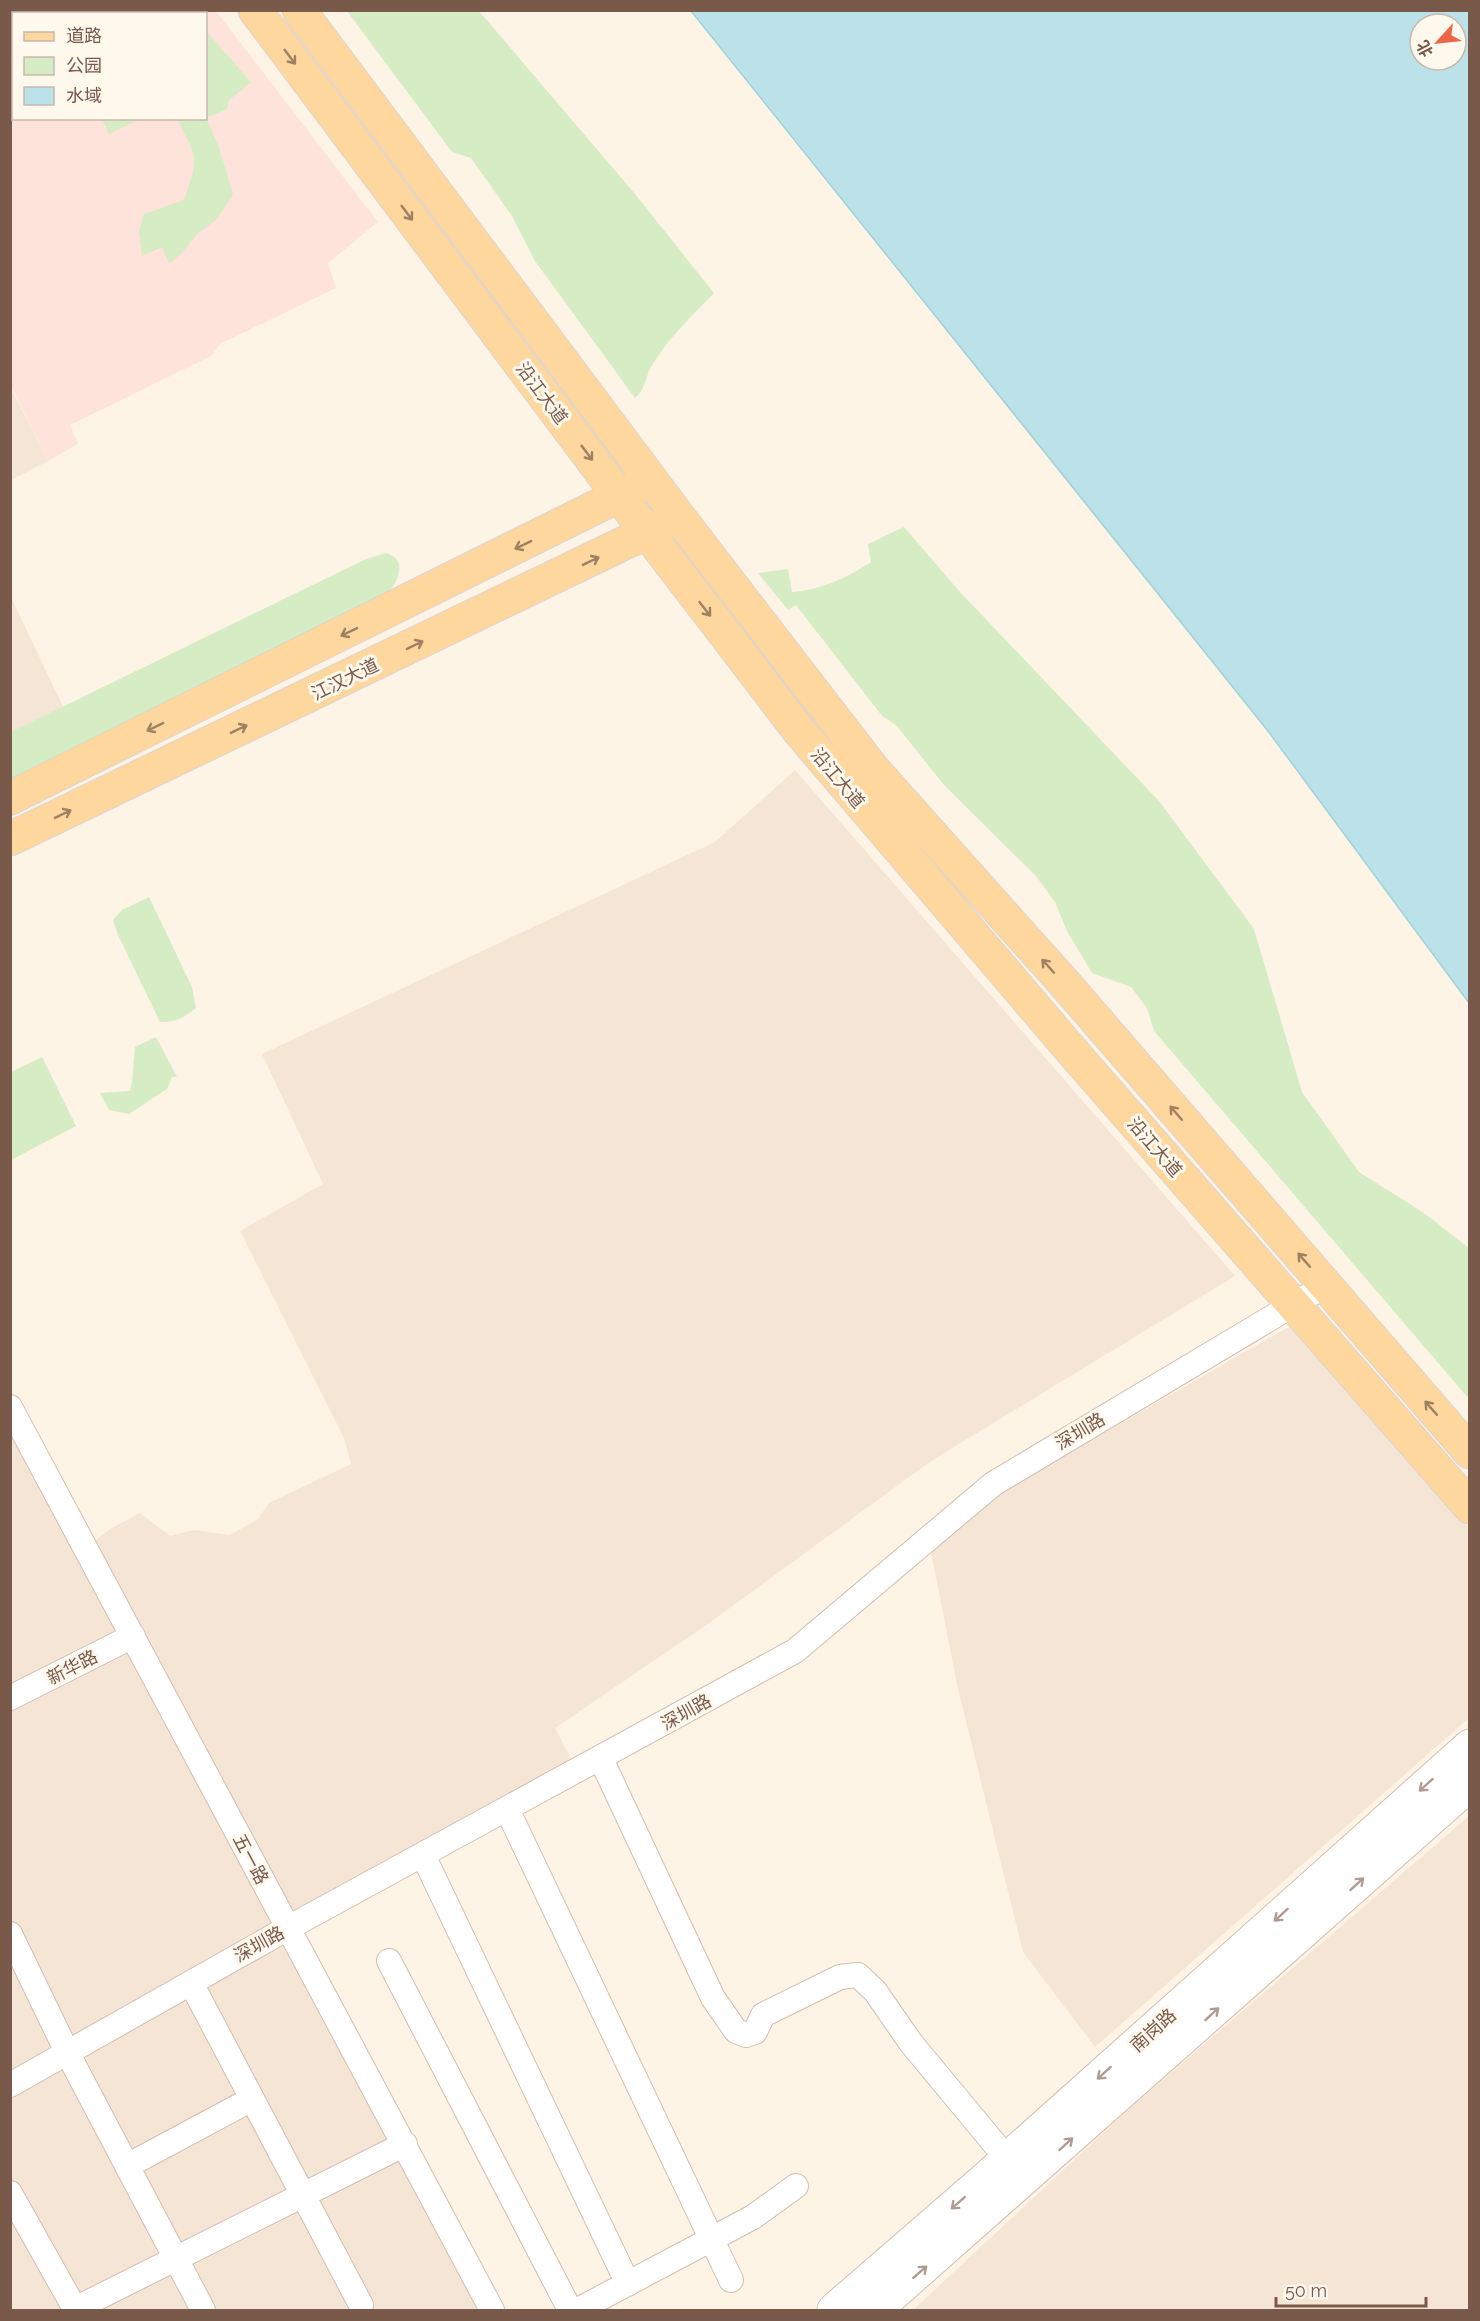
<svg xmlns="http://www.w3.org/2000/svg" width="1480" height="2321" font-family="Raleway,'Noto Sans SC',sans-serif">
	<style>
		.residential { fill: #f5e5d4 }
		.commercial { fill: #fee3da; fill-rule: evenodd }
		.green { fill: #d5ecc4 }
		.water { fill: #bae2e8; stroke: #9fd2da; stroke-width: 1.5; fill-rule: evenodd }
		.lines { fill: none; stroke-linecap: round; stroke-linejoin: round }
		.street-casing { stroke: #d2bdae; stroke-width: 26 }
		.secondary-casing { stroke: #d5bdac; stroke-width: 35 }
		.primary-casing { stroke: #dcd4d0; stroke-width: 35 }
		.street { stroke: #fff; stroke-width: 24 }
		.secondary { stroke: #fff; stroke-width: 33 }
		.primary { stroke: #fdd79d; stroke-width: 33 }
		.oneway { stroke: #a07f63 }
		.oneway2 { stroke: #ae9b92 }
		.labels { text-anchor: middle; dominant-baseline: central; stroke-width: 6; stroke-linejoin: round; paint-order: stroke }
		.street-label { font-size: 18px; fill: #78594a; stroke: #fff8ed }
	</style>
	<rect width="100%" height="100%" fill="#fdf4e6"/>
	<path class="residential" d="M10,386L48,461L11,480H10Z
		M10,595L67,715L10,741Z
		M795,770L1235,1276L931,1461L705,1626L555,1728L574,1765L296,1917L95,1541L110,1529L140,1513L170,1536L194,1530L230,1535L258,1519L269,1503L351,1464L344,1438L240,1231L323,1184L262,1054L715,842Z
		M1292,1325L1469,1528V1718L1095,2047L1023,1952L958,1689L931,1552L1008,1488Z
		M10,1418L281,1927L10,2075Z
		M1469,1816V2310H913L1130,2108Z
		M286,1937L486,2310H11L10,2092Z"/>
	<path class="commercial" d="M11,11H216L378,222L328,263L336,288L220,344L211,356L70,425L78,444L48,461L11,386ZM14,14H206V118H14Z"/>
	<path class="green" d="M191,11L193,13L49,14L48,11Z
		M347,11H479L635,194L714,293C691,317 666,340 650,369C645,379 644,392 635,398L535,261L512,216L471,158L452,152Z
		M206,31L251,82L229,100L227,109L206,118L219,147L233,195L216,220L197,234L181,254L169,263L162,247L142,256L139,232L144,214L184,200C199,156 198,160 177,119L206,118Z
		M102,119H140L109,134Z
		M904,527L960,592L1159,801L1254,929L1302,1092L1359,1172L1424,1213L1469,1248V1399L1154,1031L1147,1008L1131,987L1092,973L1067,931L1055,902L1036,876L944,785L896,725L882,716L796,605L788,610L758,573L788,569L792,592C821,590 847,578 871,562L868,544Z
		M386,553C415,562 390,593 378,604L11,779V732L366,559Z
		M149,897L192,987L196,1008C185,1017 175,1023 160,1022L118,935L113,920L122,910Z
		M156,1037L177,1077H172L167,1089L129,1114L109,1110L100,1093L130,1091C134,1076 133,1062 135,1047Z
		M42,1057L76,1126L11,1160V1072Z"/>
	<path class="water" d="M691,11H1469V1003L1268,731ZM1420,24H1456V60H1420Z"/>
	<g class="lines">
		<defs>
			<path id="street" d="M10,1407L492,2310
				M10,1698L133,1636
				M601,1759L713,1998L736,2031L746,2035L755,2032L763,2015L840,1977L858,1975L875,1991L911,2043L1008,2160
				M507,1809L731,2280
				M423,1855L628,2284
				M10,1934L67,2052L203,2310
				M389,1961L570,2310
				M191,1983L361,2305
				M10,2085L288,1928L795,1651L993,1484L1326,1285
				M127,2166L252,2099
				M10,2193L75,2309L405,2144
				M578,2310L753,2217L796,2186"/>
			<path id="secondary" d="M834,2310L983,2181L1470,1746
				M875,2310L1470,1784"/>
			<path id="primary" d="M255,10L620,497L800,732L1071,1050L1470,1507
				M299,10L678,516L872,768L1065,984L1470,1452
				M10,798L638,486
				M10,839L666,523"/>
		</defs>
		<use href="#street" class="street-casing"/>
		<use href="#secondary" class="secondary-casing"/>
		<use href="#primary" class="primary-casing"/>
		<use href="#street" class="street"/>
		<use href="#secondary" class="secondary"/>
		<use href="#primary" class="primary"/>
	</g>
	<defs><path id="oneway-shaft" d="M-6 0H5M1.5-3L5.5 0L1.5 3" fill="none" stroke-width="1.6" stroke-linecap="round" stroke-linejoin="round" transform="scale(1.5)"/></defs>
	<g class="oneway">
		<use href="#oneway-shaft" transform="translate(290 57) rotate(53)"/>
		<use href="#oneway-shaft" transform="translate(407 213) rotate(53)"/>
		<use href="#oneway-shaft" transform="translate(587 453) rotate(53)"/>
		<use href="#oneway-shaft" transform="translate(523 545) rotate(154)"/>
		<use href="#oneway-shaft" transform="translate(591 561) rotate(-26)"/>
		<use href="#oneway-shaft" transform="translate(705 609) rotate(52)"/>
		<use href="#oneway-shaft" transform="translate(349 632) rotate(154)"/>
		<use href="#oneway-shaft" transform="translate(415 645) rotate(-26)"/>
		<use href="#oneway-shaft" transform="translate(155 727) rotate(154)"/>
		<use href="#oneway-shaft" transform="translate(239 729) rotate(-26)"/>
		<use href="#oneway-shaft" transform="translate(63 814) rotate(-26)"/>
		<use href="#oneway-shaft" transform="translate(1048 966) rotate(-132)"/>
		<use href="#oneway-shaft" transform="translate(1176 1113) rotate(-131)"/>
		<use href="#oneway-shaft" transform="translate(1304 1260) rotate(-131)"/>
		<use href="#oneway-shaft" transform="translate(1431 1408) rotate(-131)"/>
	</g>
	<g class="oneway2">
		<use href="#oneway-shaft" transform="translate(1426 1785) rotate(138)"/>
		<use href="#oneway-shaft" transform="translate(1357 1884) rotate(-42)"/>
		<use href="#oneway-shaft" transform="translate(1281 1915) rotate(138)"/>
		<use href="#oneway-shaft" transform="translate(1212 2014) rotate(-42)"/>
		<use href="#oneway-shaft" transform="translate(1104 2073) rotate(138)"/>
		<use href="#oneway-shaft" transform="translate(1066 2144) rotate(-42)"/>
		<use href="#oneway-shaft" transform="translate(958 2203) rotate(139)"/>
		<use href="#oneway-shaft" transform="translate(920 2272) rotate(-41)"/>
	</g>
	<g class="labels">
		<g class="street-label">
			<text transform="translate(542 393) rotate(53)">沿江大道</text>
			<text transform="translate(345 679) rotate(-26)">江汉大道</text>
			<text transform="translate(838 778) rotate(50)">沿江大道</text>
			<text transform="translate(1155 1147) rotate(49)">沿江大道</text>
			<text transform="translate(1080 1431) rotate(-31)">深圳路</text>
			<text transform="translate(72 1667) rotate(-27)">新华路</text>
			<text transform="translate(686 1712) rotate(-29)">深圳路</text>
			<text transform="translate(251 1859) rotate(62)">五一路</text>
			<text transform="translate(259 1944) rotate(-29)">深圳路</text>
			<text transform="translate(1153 2030) rotate(-42)">南岗路</text>
		</g>
	</g>
	<rect width="1480" height="2321" fill="none" stroke="#78594a" stroke-width="24"/>
	<rect x="12" y="12" width="195" height="108" fill="#fff8ed" stroke="#c9b8ac" stroke-width="1.5"/>
	<rect x="24" y="32" width="30" height="9" fill="#fdd79d" stroke="#c9b8ac" stroke-width="1.5"/>
	<text x="66" y="42" font-size="18" fill="#78594a">道路</text>
	<rect x="24" y="57" width="30" height="18" fill="#d5ecc4" stroke="#c9b8ac" stroke-width="1.5"/>
	<text x="66" y="72" font-size="18" fill="#78594a">公园</text>
	<rect x="24" y="87" width="30" height="18" fill="#bae2e8" stroke="#c9b8ac" stroke-width="1.5"/>
	<text x="66" y="102" font-size="18" fill="#78594a">水域</text>
	<g transform="translate(1438 42) rotate(243)"><circle r="28" fill="#fff8ed" stroke="#c9b8ac" stroke-width="1.5"/>
	<path d="M0-4.5L10 22L0 15L-10 22Z" fill="#eb6747"/>
	<text y="-9" font-size="16" font-weight="bold" text-anchor="middle" fill="#78594a">北</text>
	</g>
	<path d="M1276 2297v9h150v-9" fill="none" stroke="#78594a" stroke-width="3"/>
	<text x="1285" y="2297" font-size="18" fill="#78594a" stroke="#fff8ed" stroke-width="4.5" paint-order="stroke">50 m</text>
</svg>
